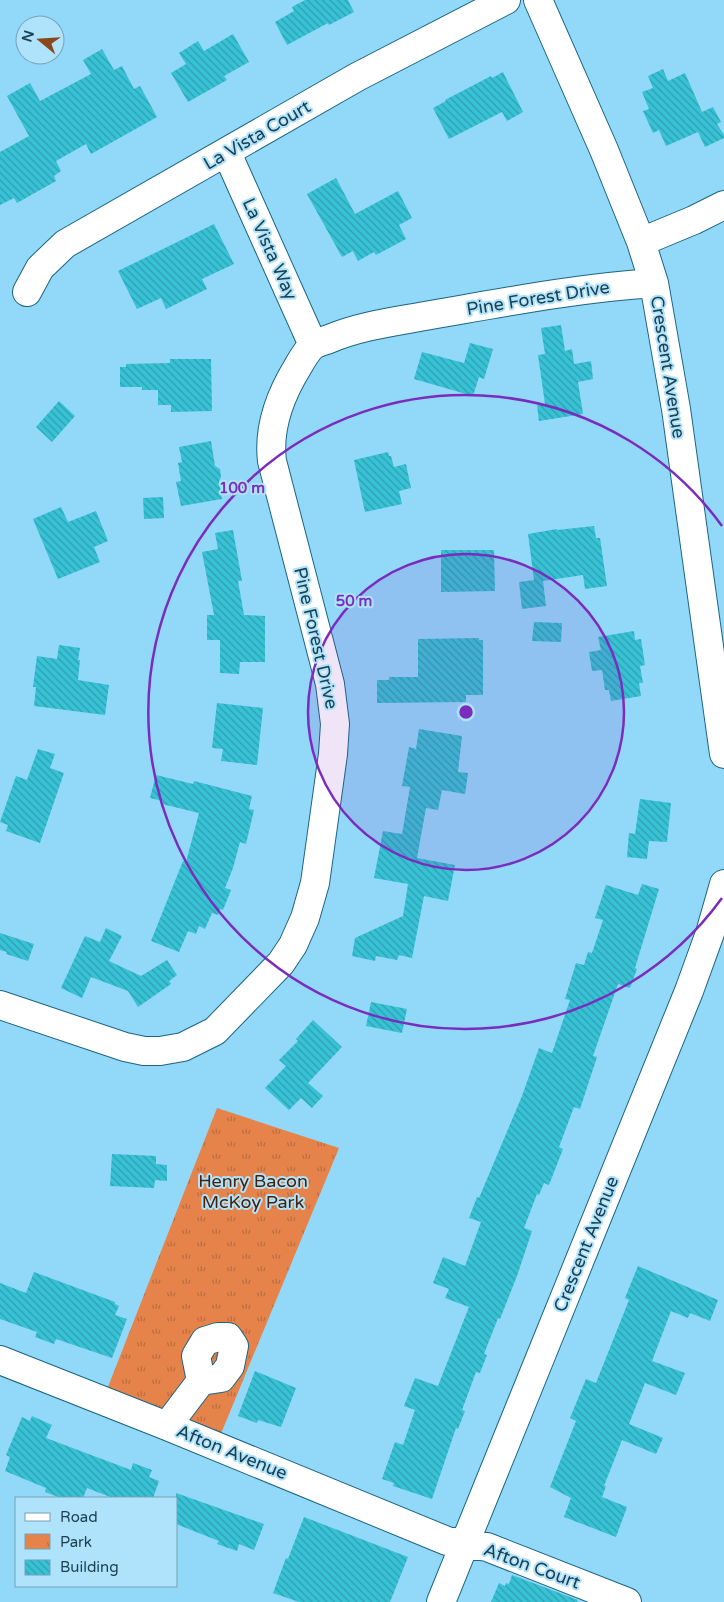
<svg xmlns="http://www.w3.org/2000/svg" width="724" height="1602" font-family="'Varela Round',sans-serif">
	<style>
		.park { fill: url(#park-tufts) }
		.building { fill: url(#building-back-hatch) }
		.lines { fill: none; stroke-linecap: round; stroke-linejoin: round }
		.minor-casing { stroke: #1b6581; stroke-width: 30 }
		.minor { stroke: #fff; stroke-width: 28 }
		.ring { fill: none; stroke: #7b2cbf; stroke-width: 2.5 }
		.labels { text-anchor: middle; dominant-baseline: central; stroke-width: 4; stroke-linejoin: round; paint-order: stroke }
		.street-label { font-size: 18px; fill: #1b4152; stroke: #afe2fb }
		.park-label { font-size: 18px; fill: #492108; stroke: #afe2fb }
		.centre { fill: #7b2cbf; stroke: #afe2fb; stroke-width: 2.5 }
		.ring-label { font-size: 15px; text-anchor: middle; font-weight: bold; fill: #7b2cbf; stroke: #afe2fb; stroke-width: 4; stroke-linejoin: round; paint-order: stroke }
	</style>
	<defs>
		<pattern id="park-tufts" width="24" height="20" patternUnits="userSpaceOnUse" patternTransform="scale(1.25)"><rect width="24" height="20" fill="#e6834b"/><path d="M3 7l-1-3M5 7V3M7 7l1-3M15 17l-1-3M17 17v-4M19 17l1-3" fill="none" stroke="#ba6d41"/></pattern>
		<pattern id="building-back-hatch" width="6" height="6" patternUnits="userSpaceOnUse" patternTransform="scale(1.25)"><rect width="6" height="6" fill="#38c2d5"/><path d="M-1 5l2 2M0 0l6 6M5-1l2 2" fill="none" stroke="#2e9faf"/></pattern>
	</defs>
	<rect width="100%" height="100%" fill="#92d8f8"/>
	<path class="park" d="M217,1108L339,1148L220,1436L106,1392Z"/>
	<path class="building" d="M305,0H348L354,12L329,25L328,23L287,45L275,22L294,11L292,7Z
		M233,34L249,62L224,76L227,80L188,102L171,73L186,64L179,53L198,41L204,51Z
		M102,49L114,70L122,66L134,89L140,86L157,117L91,154L86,144L56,161L61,171L54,176L56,181L17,203L14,198L0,205V152L29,136L7,96L30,83L40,101L91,74L83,60Z
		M663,69L668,81L685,73L702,112L713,107L721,122L717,124L724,135V138L705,147L698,132L666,146L659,130L653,133L643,111L649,109L642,92L653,88L648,76Z
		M503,72L523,112L507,121L502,112L449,139L433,108L446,101L445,100L491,76L492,78Z
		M336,178L355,214L398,191L412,218L399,225L406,239L376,255L374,252L358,261L353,251L342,257L307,194Z
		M214,224L234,264L202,279L207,289L166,309L161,298L137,309L118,271Z
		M561,325L565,351L572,349L574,364L591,361L593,379L578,382L583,414L539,421L537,405L545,404L538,355L545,354L541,328Z
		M470,343L493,349L484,379L479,377L473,396L414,379L422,352L464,363Z
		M170,359H211L212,411L171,412V405H158V390H142V387H120V367H126V364L170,363Z
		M59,401L75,416L52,442L36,427Z
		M211,441L215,466L220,469L221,477L219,481L222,499L181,506L176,482L181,481L178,463L182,462L179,447Z
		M388,452L389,456H391L394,467L406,464L411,488L399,491L402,504L365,512L354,460Z
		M163,497L164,518L144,519L143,498Z
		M61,507L68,522L96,511L108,541L94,547L100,562L58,579L33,519Z
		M594,526L596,538H600L607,586L585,589L583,575L543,581L546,606L522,609L519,582L534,580L528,534L557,529V530Z
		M233,530L242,581H238L244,615L265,616V662H240L239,674L220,673V640H207V615H214L202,552L218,549L215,533Z
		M441,550H494L495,591L441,592Z
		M534,622L562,623L561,642L532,641Z
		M634,631L635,640L641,639L645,665L640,666L643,683H639L641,696L611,701L609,690H605L602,670L592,671L589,652L601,650L598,637Z
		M479,638V640H483V695H466V702L377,703V680H389V677H418V639Z
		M59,645L80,648L78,660H80L78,680L109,685L105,715L34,706L36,687H33L37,656L57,659Z
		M217,703L263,708L257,765L221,761L223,749L212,748Z
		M419,729L462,736L458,772L468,773L465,794L442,790L438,810L426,808L417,858L455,865L448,901L424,896L412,958L399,955L397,960L376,956L375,961L352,956L355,938L403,916L408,884L374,878L383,831L402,834L410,787L402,786L409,747L416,749Z
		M38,749L55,754L50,768L64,773L40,843L6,831L8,825L0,822L16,776L27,780Z
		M156,775L193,784L194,781L252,796L249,809L254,810L246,844L240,842L233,868L225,888L231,890L223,910L220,909L218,915L212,913L205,929L199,926L196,934L188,931L179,952L151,941L183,861L186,862L199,813L162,804L163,801L150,798Z
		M640,799L671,803L667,842L649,841L647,859L627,857L629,833L635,834Z
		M642,884L659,889L635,968L637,969L630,988L618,984L593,1056L597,1057L580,1109L574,1107L559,1147L563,1149L549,1185L544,1183L539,1195L537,1194L524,1228L532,1231L517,1276L500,1319L498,1318L484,1354L487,1355L480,1373L476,1372L462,1410L465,1411L458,1429L456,1428L432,1499L393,1486L394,1483L382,1479L395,1442L403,1445L415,1410L404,1406L415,1378L438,1386L469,1307L445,1298L449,1289L433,1283L443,1257L465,1266L481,1222L469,1218L477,1197L479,1198L522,1096L539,1048L552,1053L570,1000L565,999L576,963L584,965L588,952L592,953L603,920L595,918L606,885L638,895Z
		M106,928L122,936L109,961L141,976L167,960L177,975L169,981L171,984L138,1007L128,991L91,977L82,998L61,988L85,936L100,942Z
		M0,933L34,944L28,961L6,954L7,952L0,950Z
		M371,1002L407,1009L402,1033L366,1026Z
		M313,1020L342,1047L308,1083L323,1096L312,1108L301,1098L289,1110L265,1088L286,1066L279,1060L298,1041L296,1039Z
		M112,1154L156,1156V1164L167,1165V1181L155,1180L154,1188L110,1186Z
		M638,1266L718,1300L710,1321L690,1313L688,1318L671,1311L652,1361L685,1373L676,1395L645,1383L629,1424L663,1438L656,1454L622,1440L604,1486H606L602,1497L627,1507L616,1537L564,1517L571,1498L550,1487L576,1421L570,1418L586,1379L596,1383L629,1300L625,1298Z
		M34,1272L115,1302V1304L119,1306L115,1315L127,1319L112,1358L56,1339L54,1344L35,1337L37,1332L0,1319V1283L26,1293Z
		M255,1371L296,1388L281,1427L258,1420L257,1423L238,1416Z
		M32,1416L52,1425L46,1438L131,1470L133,1463L152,1470L149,1477L159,1481L153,1498H113L87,1488L83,1498H61L45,1492L46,1488L5,1471L10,1457L6,1455L22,1417L30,1421Z
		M176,1493L264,1524L254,1550L239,1544L237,1551L217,1544L219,1541L176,1524Z
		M304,1517L408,1557L390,1602H299L273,1593L286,1558L288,1559Z
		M512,1575L578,1600L577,1602H491L499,1583L505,1586L506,1583L509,1584Z"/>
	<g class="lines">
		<defs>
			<path id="minor" d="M538,0L604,150L641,242L654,283L676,409L724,754
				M227,153L313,345
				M641,242L694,220L724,205
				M27,292L40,268L65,244L357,77L506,0
				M0,1005L125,1047L144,1051H160L183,1047L215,1031L281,963L293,945L305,918L315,883L333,754L335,724L330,684L272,461C268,428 280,396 297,368C301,361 306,352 312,346C316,343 324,341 329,339C360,326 392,322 425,316C501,303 577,288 654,283
				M0,1360L167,1426L447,1541L487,1547L627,1602
				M167,1426L201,1381L221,1378L230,1366L234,1346L228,1337H218L205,1341L196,1356L201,1381
				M441,1602L689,991L710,933L724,884"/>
		</defs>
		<use href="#minor" class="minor-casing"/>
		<use href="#minor" class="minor"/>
	</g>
	<circle cx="466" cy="712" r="158" fill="#7b2cbf" fill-opacity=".12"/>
	<g class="ring">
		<circle cx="466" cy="712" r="158"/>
		<path d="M722 898A317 317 0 1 1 722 526"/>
	</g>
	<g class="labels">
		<g class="street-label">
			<text transform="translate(257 135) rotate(-30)">La Vista Court</text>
			<text transform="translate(270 249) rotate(66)">La Vista Way</text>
			<text transform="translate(538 298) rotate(-9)">Pine Forest Drive</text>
			<text transform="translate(668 367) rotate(81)">Crescent Avenue</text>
			<text transform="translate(316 638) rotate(77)">Pine Forest Drive</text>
			<text transform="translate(586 1244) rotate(-68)">Crescent Avenue</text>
			<text transform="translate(232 1452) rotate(22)">Afton Avenue</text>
			<text transform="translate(532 1566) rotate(20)">Afton Court</text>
		</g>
		<g class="park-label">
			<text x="253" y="1181">Henry Bacon<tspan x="253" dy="21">McKoy Park</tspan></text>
		</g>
	</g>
	<circle cx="466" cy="712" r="8" class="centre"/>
	<g class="ring-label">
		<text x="242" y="493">100 m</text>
		<text x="354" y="606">50 m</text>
	</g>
	<rect x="15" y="1497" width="162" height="90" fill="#afe2fb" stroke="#74a2b7"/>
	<rect x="25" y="1513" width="25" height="8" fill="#ffffff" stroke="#74a2b7"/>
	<text x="60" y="1522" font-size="15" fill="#1b4152">Road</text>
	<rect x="25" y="1534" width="25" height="15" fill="url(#park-tufts)" stroke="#74a2b7"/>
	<text x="60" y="1547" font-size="15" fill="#1b4152">Park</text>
	<rect x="25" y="1560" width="25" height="15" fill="url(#building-back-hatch)" stroke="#74a2b7"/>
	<text x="60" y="1572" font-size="15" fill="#1b4152">Building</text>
	<g transform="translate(40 40) rotate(288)"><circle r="24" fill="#afe2fb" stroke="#74a2b7"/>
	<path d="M0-4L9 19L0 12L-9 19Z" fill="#8b461d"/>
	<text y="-8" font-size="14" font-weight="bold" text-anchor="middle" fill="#1b4152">N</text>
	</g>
</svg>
